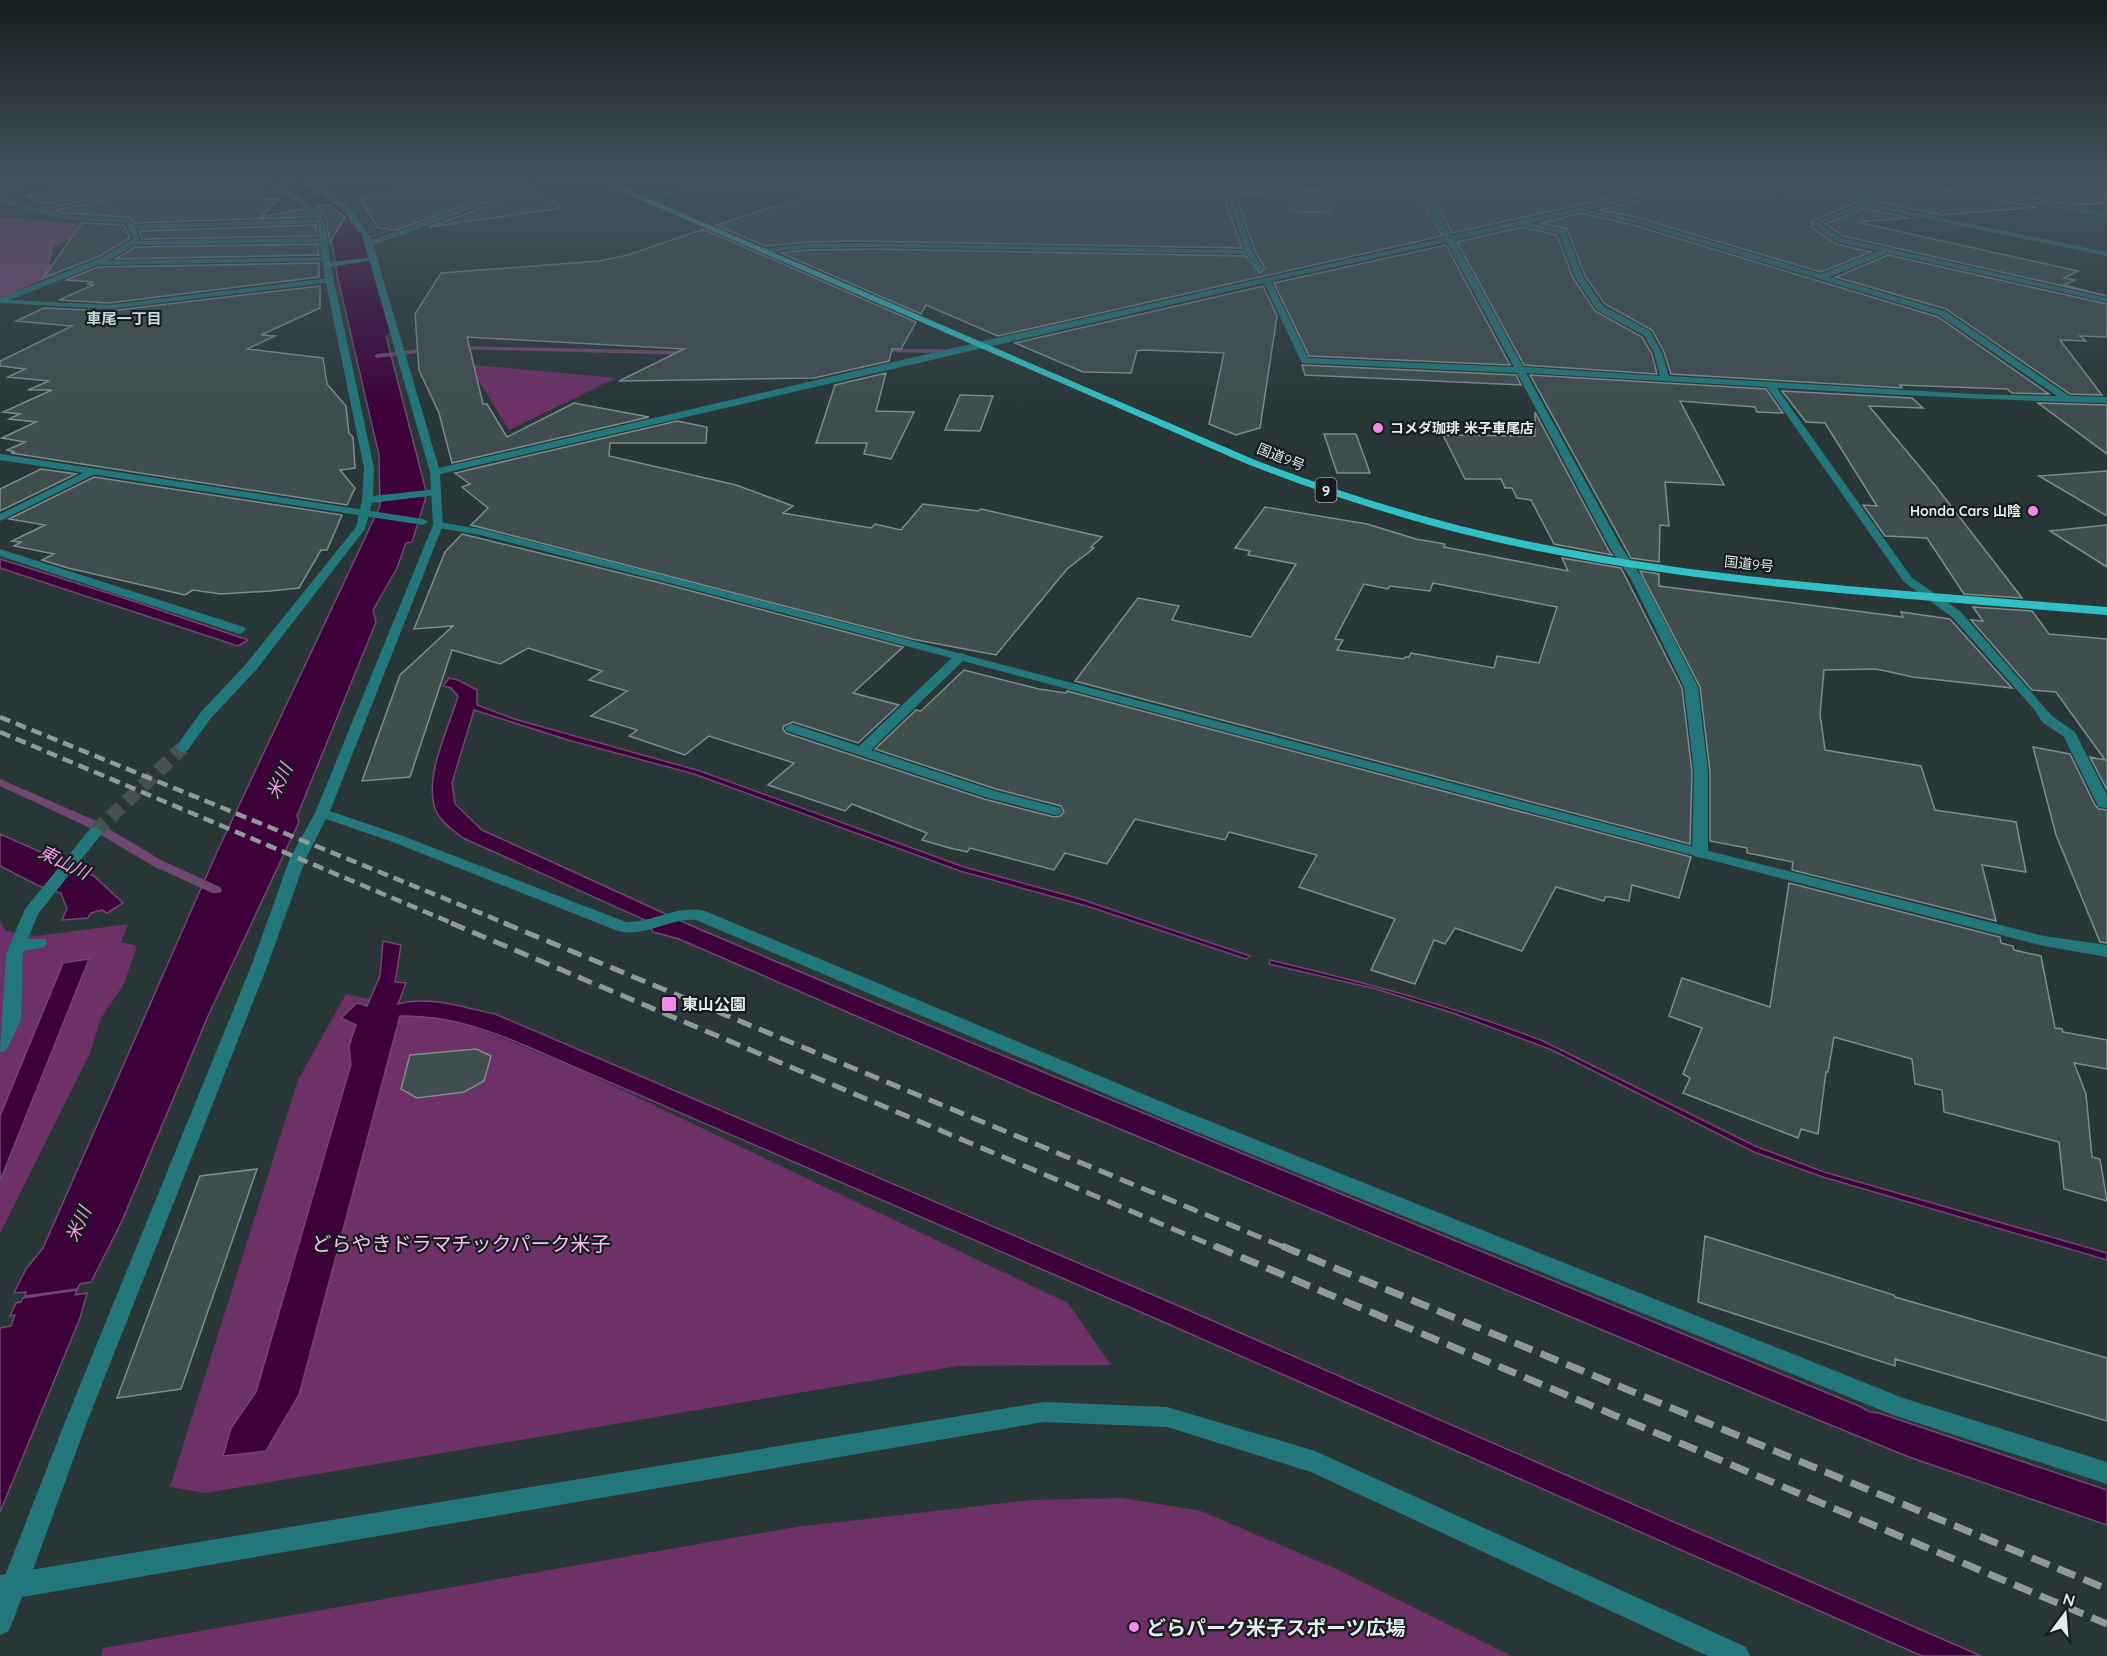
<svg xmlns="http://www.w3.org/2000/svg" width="2107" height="1656" font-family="Quicksand,'Noto Sans JP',sans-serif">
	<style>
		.green { fill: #6d3067 }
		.forest { fill: #82437b }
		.water { fill: #3e003a; stroke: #704770; stroke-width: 1.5 }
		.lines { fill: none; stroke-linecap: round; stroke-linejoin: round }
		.stream { fill: #704770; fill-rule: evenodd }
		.river { fill: #3e003a; fill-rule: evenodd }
		.building { fill: #404e4e; stroke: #7d8c8c; stroke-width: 1.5; fill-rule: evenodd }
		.pedestrian-tunnel { stroke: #465252; stroke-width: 14; stroke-dasharray: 14 8; stroke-linecap: butt }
		.pedestrian { fill: #23787b; fill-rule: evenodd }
		.minor { fill: #23787b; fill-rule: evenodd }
		.tertiary { fill: #23787b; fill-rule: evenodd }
		.trunk { fill: #30c0c5; fill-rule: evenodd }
		.rail-far2 { stroke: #8f9a9a; stroke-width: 4.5; stroke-dasharray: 11 6; stroke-linecap: butt }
		.rail-far1 { stroke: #8f9a9a; stroke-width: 5; stroke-dasharray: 15 8; stroke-linecap: butt }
		.rail { stroke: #8f9a9a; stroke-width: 7; stroke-dasharray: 19 9; stroke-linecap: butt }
		.poi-dot { fill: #f788eb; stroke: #171d1d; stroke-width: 2 }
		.labels { text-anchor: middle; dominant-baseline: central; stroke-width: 4.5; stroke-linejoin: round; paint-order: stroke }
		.far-poi-label { font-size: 14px; font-weight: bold; fill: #e4eced; stroke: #171d1d; text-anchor: start }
		.far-street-label { font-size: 14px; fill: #e4eced; stroke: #171d1d }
		.far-neighbourhood-label { font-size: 15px; font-weight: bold; fill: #c9d9da; stroke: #171d1d }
		.shield { fill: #171d1d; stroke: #a6aeaf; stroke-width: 1.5 }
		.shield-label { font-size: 15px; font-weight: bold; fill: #e4eced }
		.poi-label { font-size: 16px; font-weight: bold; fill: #e4eced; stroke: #171d1d; text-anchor: start }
		.water-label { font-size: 18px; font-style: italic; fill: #f69cea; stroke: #171d1d }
		.near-park-label { font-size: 20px; fill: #f7c1ef; stroke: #171d1d }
		.near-poi-label { font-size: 20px; font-weight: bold; fill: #e4eced; stroke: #171d1d; text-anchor: start }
	</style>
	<rect width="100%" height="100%" fill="#2a3737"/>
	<path class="green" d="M474,365L616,378L509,430L470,366Z
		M0,921L6,931L37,936L128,924L121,942L137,946L124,984L101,1018L90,1053L0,1234Z
		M346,994L453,1018L580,1070L1068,1303L1111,1365L958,1366L205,1493L170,1487L298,1080Z
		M1122,1498L1201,1511L1334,1568L1512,1656H101L103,1648L796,1527L1031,1500Z"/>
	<path class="forest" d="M0,217L89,224L86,233L54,246L50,264L57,270V274L0,298Z"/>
	<path class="water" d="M537,179H548L358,245L384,328L426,491L423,496L426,497L412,542L406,543L397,568L373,610L376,622L297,816L299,822L208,1016L121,1223L91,1282L80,1284L77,1289L25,1296L26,1292L14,1293L26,1269L43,1248L217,852L380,506L379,455L337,275L332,241L355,239L357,242Z
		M0,559L130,600L248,640L238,646L0,568Z
		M449,678L458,680L477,690V705L514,719L700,771L964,867L1077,898L1250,956L1246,959L1090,907L960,871L694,774L568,740L474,710L452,783L455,804L482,830L692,926L860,997L1859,1406L1870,1412L1879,1413L2107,1490V1525L1909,1457L1811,1417L1036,1094L679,939L653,932L645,920L463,838C453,830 439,821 435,808C424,776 449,728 458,696L451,688L443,686Z
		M0,834L94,876L123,903L107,913L102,910L91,913L88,918L62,920L67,909L61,893L39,886L0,866Z
		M383,941L401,945L395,982L406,983L398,1004C428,995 465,1008 495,1014L1165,1300L1981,1656H1922L1159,1320L526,1046C484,1028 445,1015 400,1016L299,1395L266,1451L223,1456L231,1428L256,1392L351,1064L349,1046L356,1025L341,1018L357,1003L367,1006L380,976Z
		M89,959L4,1171L0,1180V1116L63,963Z
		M1270,960C1363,982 1453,1006 1543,1041L1755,1146L1824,1172L2107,1253V1260L1823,1177L1754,1152L1552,1050L1453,1013L1376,989L1269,964Z
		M77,1290L75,1295L87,1293L80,1318L0,1512V1328L11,1326L15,1315L10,1316L16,1303L21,1302L23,1298Z"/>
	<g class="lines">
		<path class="stream" d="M456,346L690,351L693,353L690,355L454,349L453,348Z
			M432,348L435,350L434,351L377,358L374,356L377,354Z
			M875,349H942L945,351L942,353L873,352L872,351Z
			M0,779L94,820L161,860L220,887L222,890L220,893H212L153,866L86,826L0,786Z"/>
		<path class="river" d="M257,179H297L339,202L356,230L370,245L391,329L385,337L372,340L359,337L353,329L338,248L327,236L316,213L285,194L261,185Z"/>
	</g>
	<path class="building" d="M111,179H181L44,204L26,196Z
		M206,179H225L266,190L254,199H279L261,217L302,209L310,217L135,223L129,217L62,213L56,210L204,181Z
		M454,179H521L527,183L396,230L378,228L359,198Z
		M800,179H1380L1228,185H802Z
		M1619,179H1697L1452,233L1426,184Z
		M1720,179H1891L1903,183L1812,221V227L1836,244L1871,252L1821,272L1635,217L1599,210L1719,181Z
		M1961,179H2051L2053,181L2106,193L2107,203L2072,205L1954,185Z
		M1396,186L1415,187L1442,236L998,336L926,305L921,314L781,253L808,250L876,249L1246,256L1260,273L1265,268L1255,251L1235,193L1352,190ZM1293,204H1325L1330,209L1325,212L1291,211L1289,208Z
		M1918,186L1940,190L2038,207L1941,215L1878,202Z
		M535,189L562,208L429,227Z
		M804,193H1223L1242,248L854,241L808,242L765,246L716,225L805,197Z
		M329,204L345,217L330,243L326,219L316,206Z
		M1864,208L1909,218L1857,222L2078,271L2064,278L2075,280L2064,285L2107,296L1843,236L1825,224Z
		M1581,213L1630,224L1938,317L2049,394L2012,393L2007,389L1900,385L1902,388L1671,374L1664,352L1652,330L1605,304L1585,276L1567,229L1541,223Z
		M82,223L124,225L130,238L100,256L43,278Z
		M316,225V236L142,239L139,231Z
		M1522,227L1557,235L1573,278L1595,311L1642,337L1652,354L1657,374L1524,365L1457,242Z
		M703,229L916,322L901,349H892L889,361L814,378L619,381L684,349L467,337L483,404H487L507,437L574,403L649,417L452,463L439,413L419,370L415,314L441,273L599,261L628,255Z
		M317,244L319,255L116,259L135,247Z
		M1446,245L1510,365L1309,356L1274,283Z
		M1888,255L2107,304V337L2080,336L2086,341L2060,340L2102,395L2070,394L1946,309L1836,277Z
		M319,263V277L109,303L59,300L93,285L88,284L93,282L66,280L98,267Z
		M320,286V308L261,335L275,336L247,349L323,358L327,384L346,406L349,433L353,437L355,468L340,470L355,488L347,505L11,453L15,452L7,450L25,442L2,438L36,422L9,419L20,414L3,412L52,390H28L49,381L8,377L25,369L0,366V361L72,326L16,321L44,308L109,311Z
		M1263,286L1277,316L1260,428L1236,435L1209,424L1224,353L1142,350L1137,351L1131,373L1083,372L1015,343Z
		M1302,365L1516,375L1521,385L1305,375Z
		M886,373L876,411L914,412L891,459L864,454L867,443H816L835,385Z
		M1530,375L1766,389L1783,413L1757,412L1755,407L1680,401L1724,485L1665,482L1669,526L1660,525L1659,562L1631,558Z
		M1782,391L1912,398L1923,408L1869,406L1934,484L2022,598L1964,594L1927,538L1885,536L1863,505L1877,506L1825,423L1806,422Z
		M960,395L993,396L980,431L945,430Z
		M2038,403L2107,405V454Z
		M1535,412L1608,549L1612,555L1554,544L1531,500L1517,498L1512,488H1505L1501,479H1465L1443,435L1535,436Z
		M677,421L707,427L706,443H610L609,456L736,485L793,506L783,513L871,528L875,524L901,530L923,504L978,511L981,509L1102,537L1091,547L1094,548L1067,569L996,655L912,639L471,525L488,508L462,487L470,484L455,473Z
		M1324,434H1356L1370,473H1337Z
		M41,469L76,474L0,511V489Z
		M2107,471V516L2039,476Z
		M94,477L342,515L327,550H321L299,588L270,591L221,594L193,590L185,595L68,568L42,560L54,554L14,546L21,542L12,541L45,525L9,519Z
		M1265,507L1367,524L1416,539L1445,544L1444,547L1568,571L1562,558L1621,568L1682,688L1692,772L1690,844L1075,681L1138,598L1179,606L1172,620L1251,637L1296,564L1248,555L1250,551L1235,548ZM1433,583L1557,607L1539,663L1497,656L1494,668L1411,653L1409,657H1405L1404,659L1337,650L1343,640L1335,639L1364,584L1388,589L1390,586L1430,591Z
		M2107,525V567L2050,531Z
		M462,534L661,583L903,647L853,693L899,705L858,743L793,722L784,726L783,729L786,733L984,799L1054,817L1060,816L1064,812L1061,806L996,789L875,749L916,710L921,711L964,670L1039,689L1066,693L1067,691L1691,857L1679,898L1632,885L1629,901L1611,897H1605L1604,901L1556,887L1522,951L1455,928L1445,944L1434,940L1415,984L1371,970L1395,919L1299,887L1317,855L1229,832L1225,840L1135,819L1107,864L1065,853L1054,870L970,848L967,852L950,848L922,840L927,833L852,804L845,811L768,785L794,763L709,736L685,755L629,736L637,730L591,716L627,691L589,680L602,671L528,648L500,664L452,650L410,777L362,781L400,675L453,626L414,629L445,552Z
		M1640,571L1659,574V586L1903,617L1901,612L1950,619L2012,688L1913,677L1876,669L1824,670L1820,714L1825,750L1921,766L1935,810L2016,822L2026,872L1982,865L1996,921L1792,870L1793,862L1747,853V848L1710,841V772L1700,687Z
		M1973,607L2032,611L2049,634L2107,639V790L2090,757L2105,760L2056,692L2032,690L1971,620L1983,621Z
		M2033,747L2070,754L2095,805L2099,809L2107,810V943L2100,942L2056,835Z
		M1789,883L2000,937L2001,943L2013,946L2014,950L2041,956L2055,1028L2062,1029L2063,1032L2107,1040V1069L2074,1063L2086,1094L2092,1157L2100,1159L2107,1201L2064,1189L2059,1142L1944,1112L1942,1090L1915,1084L1912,1059L1834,1037L1828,1072H1826L1818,1134L1801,1129L1798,1138L1683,1093L1690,1078L1683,1074L1702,1028L1669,1016L1682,978L1770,1007Z
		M476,1049L491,1056L484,1081L464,1092L417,1098L401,1089L410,1055Z
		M257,1169L181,1389L117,1398L200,1176Z
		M1705,1236L1894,1295L1895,1297L2107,1358V1421L1895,1359V1366L1698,1302Z"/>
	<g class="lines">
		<path class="pedestrian-tunnel" d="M95,832L182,748"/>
		<path class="pedestrian" d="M252,179C271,179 316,202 324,220C327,227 328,253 330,262L375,257L379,259L331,267L374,468L373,496L436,489L441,492L436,495L372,503L365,529L256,670L211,718L187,751L182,752L175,748L201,712L246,664L356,527L362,500L364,468L328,293L318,240V221L297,202Z
			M95,827L103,832L38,914L28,939H45L47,943L45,947L23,951L21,1020L6,1051L0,1052L6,954L25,909L90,829Z"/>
		<path class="minor" d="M37,179H46L0,194V190Z
			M192,179H204L45,210L60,215L129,219L134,225L321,219L324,221L321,223L136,229L140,241L322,238L326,240L322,242L134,245L108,261L326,257L330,259L326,261L98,265L10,300L109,305L330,278L334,280L333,282L109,309L0,303V298L101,258L133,239L126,223L59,219L0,201V197L36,208Z
			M294,179C322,179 363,214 371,241L546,179H555L373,245L439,468L979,342L1445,238L1415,182L1352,188L1232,191L1253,252L1263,269L1259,271L1247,254L876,247L808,248L763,253L760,249L808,244L854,243L1245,250L1225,191H698L641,199L638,197L698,187H1228L1352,184L1410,179H1499L1496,181L1422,182L1451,236L1707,179H1718L1588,210L1634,219L1821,274L1879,251L1837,242L1813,225V223L1916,180L1918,183L1870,203L2107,252V256L1864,206L1820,224L1842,238L2107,298V302L1888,253L1829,277L1945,311L2069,396L2107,397V403C1998,400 1887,395 1777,388L1912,578L1960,611L2052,716L2075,732L2107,795V808L2099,807L2097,804L2064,737L2042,722L2034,709L1952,617L1904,582L1767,387L1526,373L1622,548L1643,579L1698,687L1708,772V853L1700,858L1695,856L1692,853L1694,772L1684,687L1631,579L1610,548L1517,373L1302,363L1264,283L440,474L443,525L330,811L400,835L626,922C653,923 677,904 705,911L1179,1109L1903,1398L2107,1462V1484L1893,1415L1165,1119L696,920C669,918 645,938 618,931L390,841L326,819L306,858L268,964L87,1422L27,1586L23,1595L14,1599L5,1595L1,1586L65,1422L252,964L290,858L315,813L433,525L430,472L362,235L342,209ZM1581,211L1631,222L1939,315L2057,396L1973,394L1669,376L1662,353L1650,331L1603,306L1583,277L1565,230L1530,223ZM1522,225L1559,233L1575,277L1597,310L1644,335L1654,353L1660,376L1523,367L1454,240ZM1447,242L1514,367L1308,358L1271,281Z
			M1952,179H1959L1944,188H1940V186Z
			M2053,179H2065L2107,187V191Z
			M1293,206H1325L1328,208L1325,210L1291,209Z
			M91,469L95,470V474L0,521V514Z
			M0,549L244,627L246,630L240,634L236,633L0,556Z
			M960,653L964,654L966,657L964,660L871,750L995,791L1060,808L1062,811L1060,814L1055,815L985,797L787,731L785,728L792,724L859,746L956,654Z"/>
		<path class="tertiary" d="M1893,179H1906L2107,213V217Z
			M0,454L423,519L428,522L423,525L0,460Z
			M438,522L480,529L670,577L1705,850L2044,936L2107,945V957L2044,946L1695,856L662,581L480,535L434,527V523Z
			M1044,1402L1167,1407L1315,1451L1746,1647L1750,1656H1708L1311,1472L1167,1427L1044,1422L22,1597L9,1631L0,1635V1575Z"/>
		<path class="trunk" d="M593,179H603L1255,460C1347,495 1440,524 1536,543C1724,582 1916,591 2107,607V615C1917,599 1726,589 1538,551C1439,531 1342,501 1247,464Z"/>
		<path class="rail-far2" d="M0,717L507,924
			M0,732L454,924"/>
		<path class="rail-far1" d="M451,923L1218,1248
			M504,923L1286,1248"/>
		<path class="rail" d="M1215,1246L2107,1624
			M1282,1246L2107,1589"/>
	</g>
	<linearGradient id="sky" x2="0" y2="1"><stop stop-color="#171e1e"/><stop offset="0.44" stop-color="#44535e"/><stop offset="1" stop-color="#44535e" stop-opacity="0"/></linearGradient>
	<rect width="2107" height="411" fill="url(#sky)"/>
	<g class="poi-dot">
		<circle cx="1378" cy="428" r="6"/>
		<circle cx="2033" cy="511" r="6"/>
		<rect x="661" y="996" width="16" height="16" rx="3"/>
		<circle cx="1134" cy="1627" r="6"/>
	</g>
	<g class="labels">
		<g class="far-poi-label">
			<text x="1390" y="428">コメダ珈琲 米子車尾店</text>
			<text x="2021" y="511" text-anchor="end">Honda Cars 山陰</text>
		</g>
		<g class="far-street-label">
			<text transform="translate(1281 457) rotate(22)">国道9号</text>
			<text transform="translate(1749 564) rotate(6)">国道9号</text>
		</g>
		<g class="far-neighbourhood-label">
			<text x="124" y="318">車尾一丁目</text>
		</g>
		<rect class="shield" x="1315.5" y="478" width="21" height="24" rx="4.5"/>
		<g class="shield-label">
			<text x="1326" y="490">9</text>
		</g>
		<g class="poi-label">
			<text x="682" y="1004">東山公園</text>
		</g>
		<g class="water-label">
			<text transform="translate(279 781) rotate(-65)">米川</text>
			<text transform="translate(64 862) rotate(26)">東山川</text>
			<text transform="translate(78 1224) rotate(-66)">米川</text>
		</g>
		<g class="near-park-label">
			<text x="461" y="1243">どらやきドラマチックパーク米子</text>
		</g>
		<g class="near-poi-label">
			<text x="1146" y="1627">どらパーク米子スポーツ広場</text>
		</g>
	</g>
	<g transform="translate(2065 1614) rotate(16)" stroke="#171d1d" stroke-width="4.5" paint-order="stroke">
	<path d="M0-4.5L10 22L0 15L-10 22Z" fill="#e4eced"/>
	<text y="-9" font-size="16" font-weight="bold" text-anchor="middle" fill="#e4eced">N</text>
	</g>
</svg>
